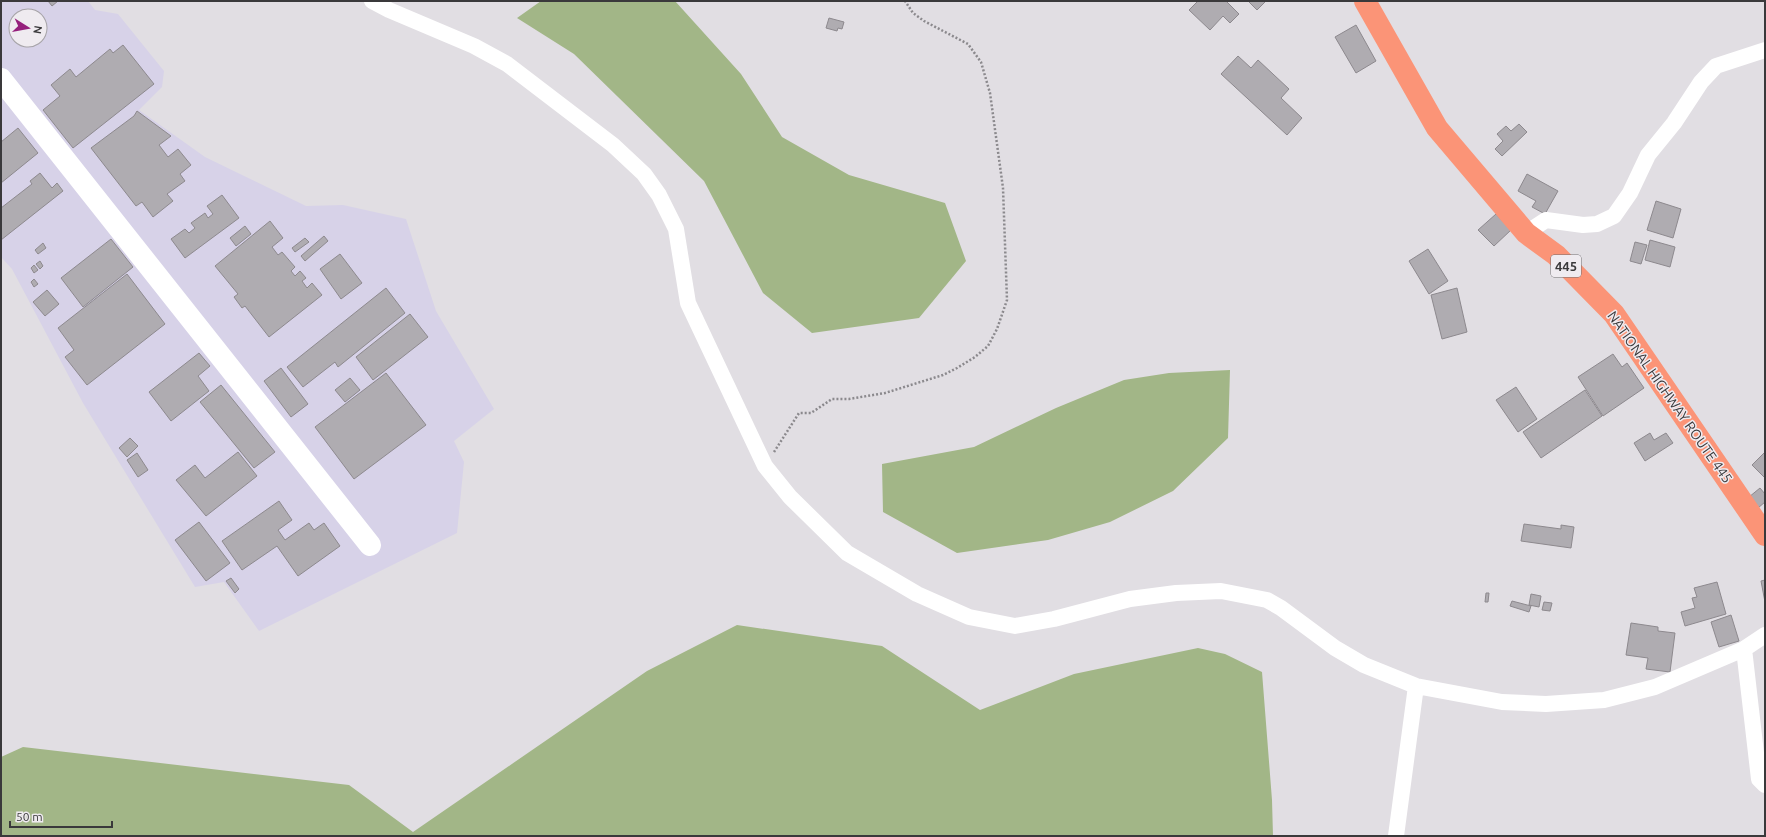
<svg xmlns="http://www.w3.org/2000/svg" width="1766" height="837" font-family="Ubuntu,sans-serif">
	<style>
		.industrial { fill: #d7d2e8; fill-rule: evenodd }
		.green { fill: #a2b687 }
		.building { fill: #afacb1; stroke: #8d898e }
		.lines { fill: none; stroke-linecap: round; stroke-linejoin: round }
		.path { stroke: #8b898d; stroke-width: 2.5; stroke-dasharray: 2 2; stroke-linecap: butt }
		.street { stroke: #fff; stroke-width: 16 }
		.secondary { stroke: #fff; stroke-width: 22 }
		.highway { stroke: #fb9477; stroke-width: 22 }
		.labels { text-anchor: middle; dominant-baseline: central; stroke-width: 3; stroke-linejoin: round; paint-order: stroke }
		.shield { fill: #efebf0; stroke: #706e71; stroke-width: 1 }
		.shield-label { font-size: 13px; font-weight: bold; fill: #3a393b }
		.street-label { font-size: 14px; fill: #3a393b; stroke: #efebf0 }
	</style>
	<rect width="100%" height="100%" fill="#e1dee3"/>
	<path class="industrial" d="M1,1H88L95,10L118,14L164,71L162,87L139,110L205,157L306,206L343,205L406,219L436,311L494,409L454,441L464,462L457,533L259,631L224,582L195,587L83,403L12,269L1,257ZM16,16H40V40H16Z"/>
	<path class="green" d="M541,1H675L741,74L782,137L849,175L945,203L966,261L919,318L812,333L763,293L704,181L574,54L517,18Z
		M1230,370L1228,438L1173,491L1110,522L1048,540L957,553L883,512L882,464L974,447L1056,408L1124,380L1169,373Z
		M737,625L882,646L980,710L1074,674L1198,648L1225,654L1262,672L1272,800L1273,836H1V757L23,747L349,785L413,832L647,671Z"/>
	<path class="building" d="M48,1H58L52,6Z
		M1198,1H1226L1239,14L1230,23L1223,16L1210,30L1189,10Z
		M1248,1H1266L1257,10Z
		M829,18L844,22L842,29L838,28L837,31L826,28Z
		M1356,25L1376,61L1356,73L1335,37Z
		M123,45L154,84L73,148L43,110L60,96L51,85L70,69L76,77L110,49L113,53Z
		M1238,56L1251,68L1258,60L1289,89L1281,98L1302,118L1287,135L1221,74Z
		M137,111L171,136L159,145L168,157L178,149L191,165L180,174L185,181L167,194L173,201L153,217L142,202L136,206L91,148L134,116Z
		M1519,124L1527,132L1502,156L1495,149L1503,141L1497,134L1506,126L1511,131Z
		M18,128L38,153L1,183V142Z
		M40,173L52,188L57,183L63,191L1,240V208L32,184L30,181Z
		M1527,174L1558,191L1545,214L1532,207L1536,201L1518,191Z
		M222,195L239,218L185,258L171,239L185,229L189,233L195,228L191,223L205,213L208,218L213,214L207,206Z
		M1656,201L1681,209L1673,238L1647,230Z
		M1496,214L1511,230L1494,246L1478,230Z
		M270,221L283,238L272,247L278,255L282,252L295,267L291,271L295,276L300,271L306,278L302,281L307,288L312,283L322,295L269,337L245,306L242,308L234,297L238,294L215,266Z
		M245,226L251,234L236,246L230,238Z
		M324,236L328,241L305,261L301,256Z
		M305,238L309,242L295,252L292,248Z
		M111,239L133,267L83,307L61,278Z
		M1650,240L1675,247L1670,267L1645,260Z
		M1635,242L1647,245L1641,264L1630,261Z
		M43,243L46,248L38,254L35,250Z
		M1428,249L1448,281L1429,294L1409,261Z
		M340,254L362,283L341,299L320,269Z
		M40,261L43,266L40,269L36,264Z
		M34,265L38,270L34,273L31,268Z
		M127,274L165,324L87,385L65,357L74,350L58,328Z
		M34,279L38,284L34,287L31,282Z
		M386,288L405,313L338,367L335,362L303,387L287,367Z
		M1457,288L1467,332L1442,339L1431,295Z
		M47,290L59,304L45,316L33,302Z
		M410,314L428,337L373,380L356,357Z
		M199,353L210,366L198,376L209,391L171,421L149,392Z
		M1613,354L1622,367L1627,363L1644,388L1603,416L1578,377Z
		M281,368L308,404L291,417L264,381Z
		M386,373L426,425L354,479L315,427Z
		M350,378L360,390L345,402L335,390Z
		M221,385L275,452L254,468L200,402Z
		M1516,387L1537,419L1518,432L1496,400Z
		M1585,390L1602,416L1541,458L1523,432Z
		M1650,433L1654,440L1666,433L1673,443L1645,461L1634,443Z
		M130,438L138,446L127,457L119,448Z
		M238,452L257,476L206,516L176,480L195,465L205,478Z
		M1765,452V478L1752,465Z
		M137,453L148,470L138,477L127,460Z
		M1760,488L1765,494V502L1758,508L1749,497Z
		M279,501L292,520L278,530L285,540L309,523L314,530L324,523L340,546L298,576L277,546L242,570L222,541Z
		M199,522L230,563L206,581L175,540Z
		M1524,524L1561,529V525L1574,527L1571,548L1521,541Z
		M231,578L239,589L235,593L226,581Z
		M1765,580V602L1761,581Z
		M1717,582L1726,614L1685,626L1681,612L1695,608L1692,598L1697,597L1694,588Z
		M1486,593H1489L1488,602H1485Z
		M1531,594L1541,596L1539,607L1529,605Z
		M1512,601L1531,606L1529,612L1510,606Z
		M1544,602L1552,603L1550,611L1542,610Z
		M1731,615L1739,641L1719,647L1711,622Z
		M1631,623L1658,627V631L1675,633L1670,672L1646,669L1648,658L1626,655Z"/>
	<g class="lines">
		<path class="path" d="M774,452L799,413H811L832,399H849L885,393L943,375L957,368L975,357L988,346L997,329L1007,300L1003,188L990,93L981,62L968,44L924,21L913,13L905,1"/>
		<path class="street" d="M372,1L389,10L474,46L507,64L613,145L644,174L659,195L676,229L688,303L765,466L790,497L847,553L917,594L969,617L1015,626L1054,619L1130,599L1176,593L1221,591L1267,600L1281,608L1335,648L1364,665L1416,686L1502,702L1546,704L1604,700L1655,687L1744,649L1765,635
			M1526,233L1546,220L1583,225L1597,224L1614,216L1630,193L1648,155L1674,123L1701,82L1716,66L1765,50
			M1744,649L1759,779L1765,785
			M1396,836L1416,686"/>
		<path class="secondary" d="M1,79L370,545"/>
		<path class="highway" d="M1365,1L1437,128L1526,233L1556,255L1614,314L1765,535"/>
	</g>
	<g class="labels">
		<rect class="shield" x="1551" y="255" width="30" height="22" rx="3"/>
		<g class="shield-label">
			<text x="1566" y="266">445</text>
		</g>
		<g class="street-label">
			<text transform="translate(1670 397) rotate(55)">NATIONAL HIGHWAY ROUTE 445</text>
		</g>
	</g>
	<rect width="1766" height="837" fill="none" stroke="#3a393b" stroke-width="4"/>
	<g transform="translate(28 28) rotate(101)"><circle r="19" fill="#efebf0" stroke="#a7a4a8"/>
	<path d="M0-3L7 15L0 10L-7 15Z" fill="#951f7c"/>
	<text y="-6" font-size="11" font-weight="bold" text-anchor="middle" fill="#3a393b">N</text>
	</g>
	<path d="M10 821v6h102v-6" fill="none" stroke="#3a393b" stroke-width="2"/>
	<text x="16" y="821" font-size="12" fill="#3a393b" stroke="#efebf0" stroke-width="3" paint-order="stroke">50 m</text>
</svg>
